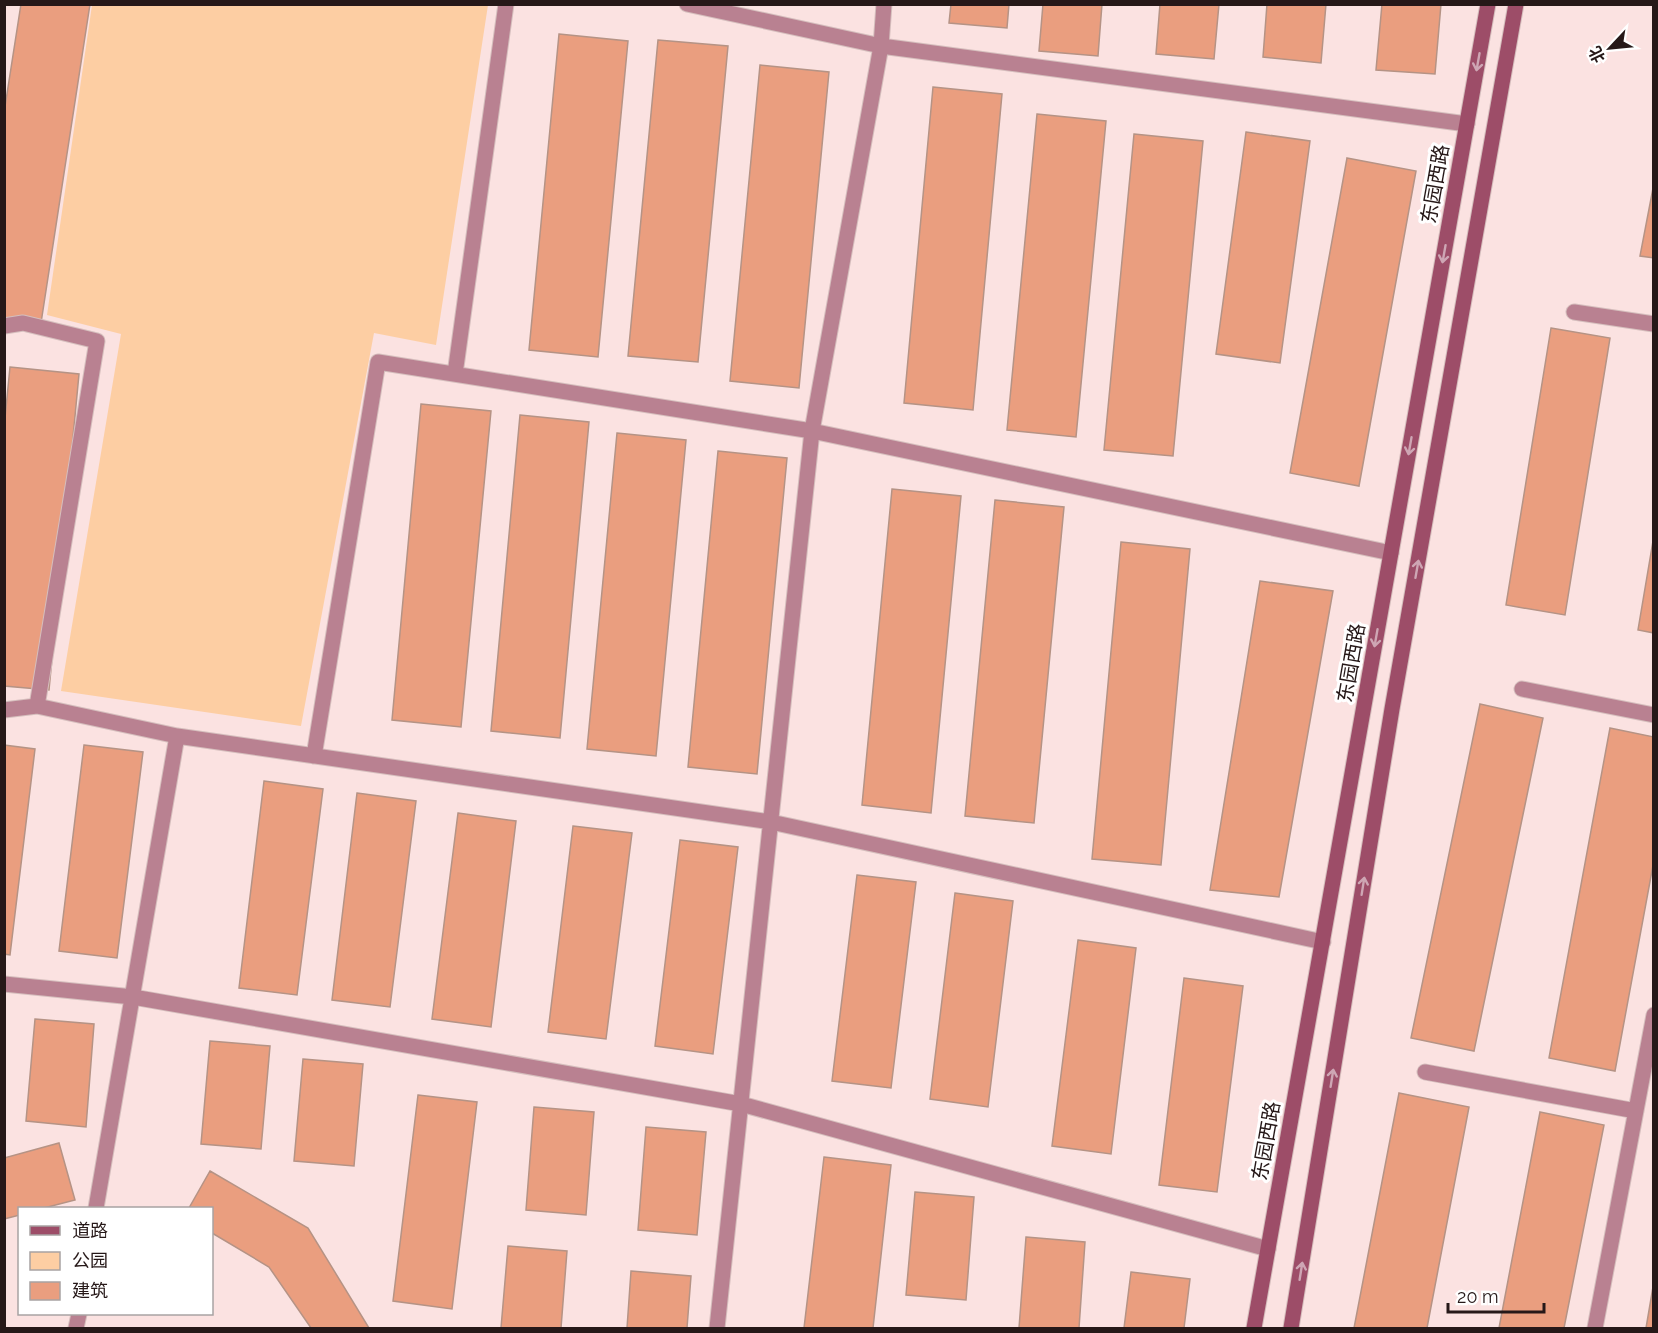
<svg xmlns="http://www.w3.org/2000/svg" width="1658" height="1333" font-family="Raleway,'Noto Sans SC',sans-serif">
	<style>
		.green { fill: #fdcea3 }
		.building { fill: #ea9e7f; stroke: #b59385; stroke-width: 1.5 }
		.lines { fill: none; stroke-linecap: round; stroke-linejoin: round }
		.pedestrian-casing { stroke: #d5bebd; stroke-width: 17 }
		.minor-casing { stroke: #d5bebd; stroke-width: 17 }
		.secondary-casing { stroke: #d5bebd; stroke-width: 17 }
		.pedestrian { stroke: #b98191; stroke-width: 15 }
		.minor { stroke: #b98191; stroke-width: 15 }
		.secondary { stroke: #9d4d68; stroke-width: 15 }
		.oneway { stroke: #cea6b4 }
		.labels { text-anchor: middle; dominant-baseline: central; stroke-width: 6; stroke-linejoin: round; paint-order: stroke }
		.street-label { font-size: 20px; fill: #261818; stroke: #fff }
	</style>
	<rect width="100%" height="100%" fill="#fbe2e1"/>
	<path class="green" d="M92,5H488L436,345L374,333L301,726L61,691L121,334L47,315Z"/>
	<path class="building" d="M21,4H90L41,323L4,318V113Z
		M951,4H1009L1007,28L949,23Z
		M1043,4H1102L1098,56L1039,51Z
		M1160,4H1219L1214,59L1156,54Z
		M1267,4H1326L1321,63L1263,57Z
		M1382,4H1441L1435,74L1376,70Z
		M559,34L628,41L598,357L529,350Z
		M658,40L728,46L698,362L628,356Z
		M760,65L829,72L799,388L730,381Z
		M933,87L1002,94L973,410L904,403Z
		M1037,114L1106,121L1076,437L1007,430Z
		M1246,132L1310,141L1280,363L1216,354Z
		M1134,134L1203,141L1173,456L1104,450Z
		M1347,158L1416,171L1359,486L1290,473Z
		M1654,183V258L1640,256Z
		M1551,328L1610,338L1565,615L1506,605Z
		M10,367L79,374L49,690L4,686V428Z
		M421,404L491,411L461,727L392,720Z
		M520,415L589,422L560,738L491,731Z
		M617,433L686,440L656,756L587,749Z
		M718,451L787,458L757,774L688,767Z
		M892,489L961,496L931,813L862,805Z
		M995,500L1064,507L1034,823L965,816Z
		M1654,535V633L1638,630Z
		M1121,542L1190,549L1161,865L1092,859Z
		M1260,581L1333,591L1279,897L1210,890Z
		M1480,704L1543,718L1474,1051L1411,1038Z
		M1610,728L1654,737V860L1615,1071L1549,1058Z
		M4,745L35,749L10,955L4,954Z
		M84,745L143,752L117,958L59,951Z
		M264,781L323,789L297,995L239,988Z
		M357,793L416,801L390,1007L332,1000Z
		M458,813L516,821L491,1027L432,1019Z
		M573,826L632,833L606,1039L548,1032Z
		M680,840L738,847L713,1054L655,1046Z
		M857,875L916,882L891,1088L832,1081Z
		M955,893L1013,901L988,1107L930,1099Z
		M1078,940L1136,948L1111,1154L1052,1146Z
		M1184,978L1243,986L1217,1192L1159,1185Z
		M35,1019L94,1024L86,1127L26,1121Z
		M210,1041L270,1046L261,1149L201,1144Z
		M303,1059L363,1064L354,1166L294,1161Z
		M1399,1093L1469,1107L1427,1328H1354Z
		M418,1095L477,1102L452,1309L393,1301Z
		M534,1107L594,1112L586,1215L526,1210Z
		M1540,1112L1604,1125L1564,1328H1499Z
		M646,1127L706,1132L697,1235L638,1230Z
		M59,1143L75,1200L44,1208H20V1215L4,1219V1158Z
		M824,1157L891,1165L873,1328H804Z
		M210,1171L308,1228L369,1328H311L269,1267L212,1233V1208H189Z
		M915,1192L974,1197L966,1300L906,1295Z
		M1026,1237L1085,1242L1079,1328H1019Z
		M508,1246L567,1251L561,1328H501Z
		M631,1271L691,1276L687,1328H627Z
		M1131,1272L1190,1279L1184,1328H1124Z
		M1654,1281V1328H1646Z"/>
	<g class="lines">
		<defs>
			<path id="pedestrian" d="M1574,312L1654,324
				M1522,689L1654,715
				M1425,1072L1636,1111
				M1595,1328L1654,1015"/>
			<path id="minor" d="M687,4L881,46L1467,124
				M4,326L23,323L97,341L37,706L177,736L771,822L1323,942
				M455,374L506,4
				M4,710L37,706
				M314,756L378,362L812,431L1391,553
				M4,984L133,997L741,1104L1268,1249
				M96,1208L177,736
				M76,1328L79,1314
				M717,1328L812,431L881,46L884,4"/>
			<path id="secondary" d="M1254,1328L1488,4
				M1291,1328L1392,709L1516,4"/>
		</defs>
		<use href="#pedestrian" class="pedestrian-casing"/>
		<use href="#minor" class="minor-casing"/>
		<use href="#secondary" class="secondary-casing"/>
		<use href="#pedestrian" class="pedestrian"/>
		<use href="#minor" class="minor"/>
		<use href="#secondary" class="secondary"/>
	</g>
	<defs><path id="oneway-shaft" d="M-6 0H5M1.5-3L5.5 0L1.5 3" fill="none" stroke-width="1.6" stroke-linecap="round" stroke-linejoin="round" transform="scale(1.5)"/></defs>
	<g class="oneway">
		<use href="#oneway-shaft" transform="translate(1478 62) rotate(100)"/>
		<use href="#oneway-shaft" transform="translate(1444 254) rotate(100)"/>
		<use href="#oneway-shaft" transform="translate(1410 446) rotate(100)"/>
		<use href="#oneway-shaft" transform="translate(1417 569) rotate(-80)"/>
		<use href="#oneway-shaft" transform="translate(1376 638) rotate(100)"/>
		<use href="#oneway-shaft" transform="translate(1363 886) rotate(-81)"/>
		<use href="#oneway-shaft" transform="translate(1332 1078) rotate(-81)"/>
		<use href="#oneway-shaft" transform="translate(1301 1271) rotate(-81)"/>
	</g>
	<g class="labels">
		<g class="street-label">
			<text transform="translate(1435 184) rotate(-80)">东园西路</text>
			<text transform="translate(1351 663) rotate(-80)">东园西路</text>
			<text transform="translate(1266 1141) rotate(-80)">东园西路</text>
		</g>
	</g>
	<rect width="1658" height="1333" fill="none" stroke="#261818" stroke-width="12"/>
	<rect x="18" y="1207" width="195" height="108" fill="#ffffff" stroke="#a8a3a3" stroke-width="1.5"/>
	<rect x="30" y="1226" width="30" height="9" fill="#9d4d68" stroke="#a8a3a3" stroke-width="1.5"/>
	<text x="72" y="1237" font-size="18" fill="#261818">道路</text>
	<rect x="30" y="1252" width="30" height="18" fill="#fdcea3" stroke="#a8a3a3" stroke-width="1.5"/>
	<text x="72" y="1267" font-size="18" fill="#261818">公园</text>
	<rect x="30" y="1282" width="30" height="18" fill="#ea9e7f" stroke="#a8a3a3" stroke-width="1.5"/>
	<text x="72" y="1297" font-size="18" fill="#261818">建筑</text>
	<g transform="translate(1610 48) rotate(244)" stroke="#ffffff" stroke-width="4.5" paint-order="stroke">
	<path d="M0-4.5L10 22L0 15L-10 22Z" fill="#261818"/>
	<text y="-9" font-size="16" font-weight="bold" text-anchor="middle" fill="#261818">北</text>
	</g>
	<path d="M1448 1303v9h96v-9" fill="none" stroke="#261818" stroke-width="3"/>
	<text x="1457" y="1303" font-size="18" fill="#261818" stroke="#ffffff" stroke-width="4.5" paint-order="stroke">20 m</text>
</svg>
